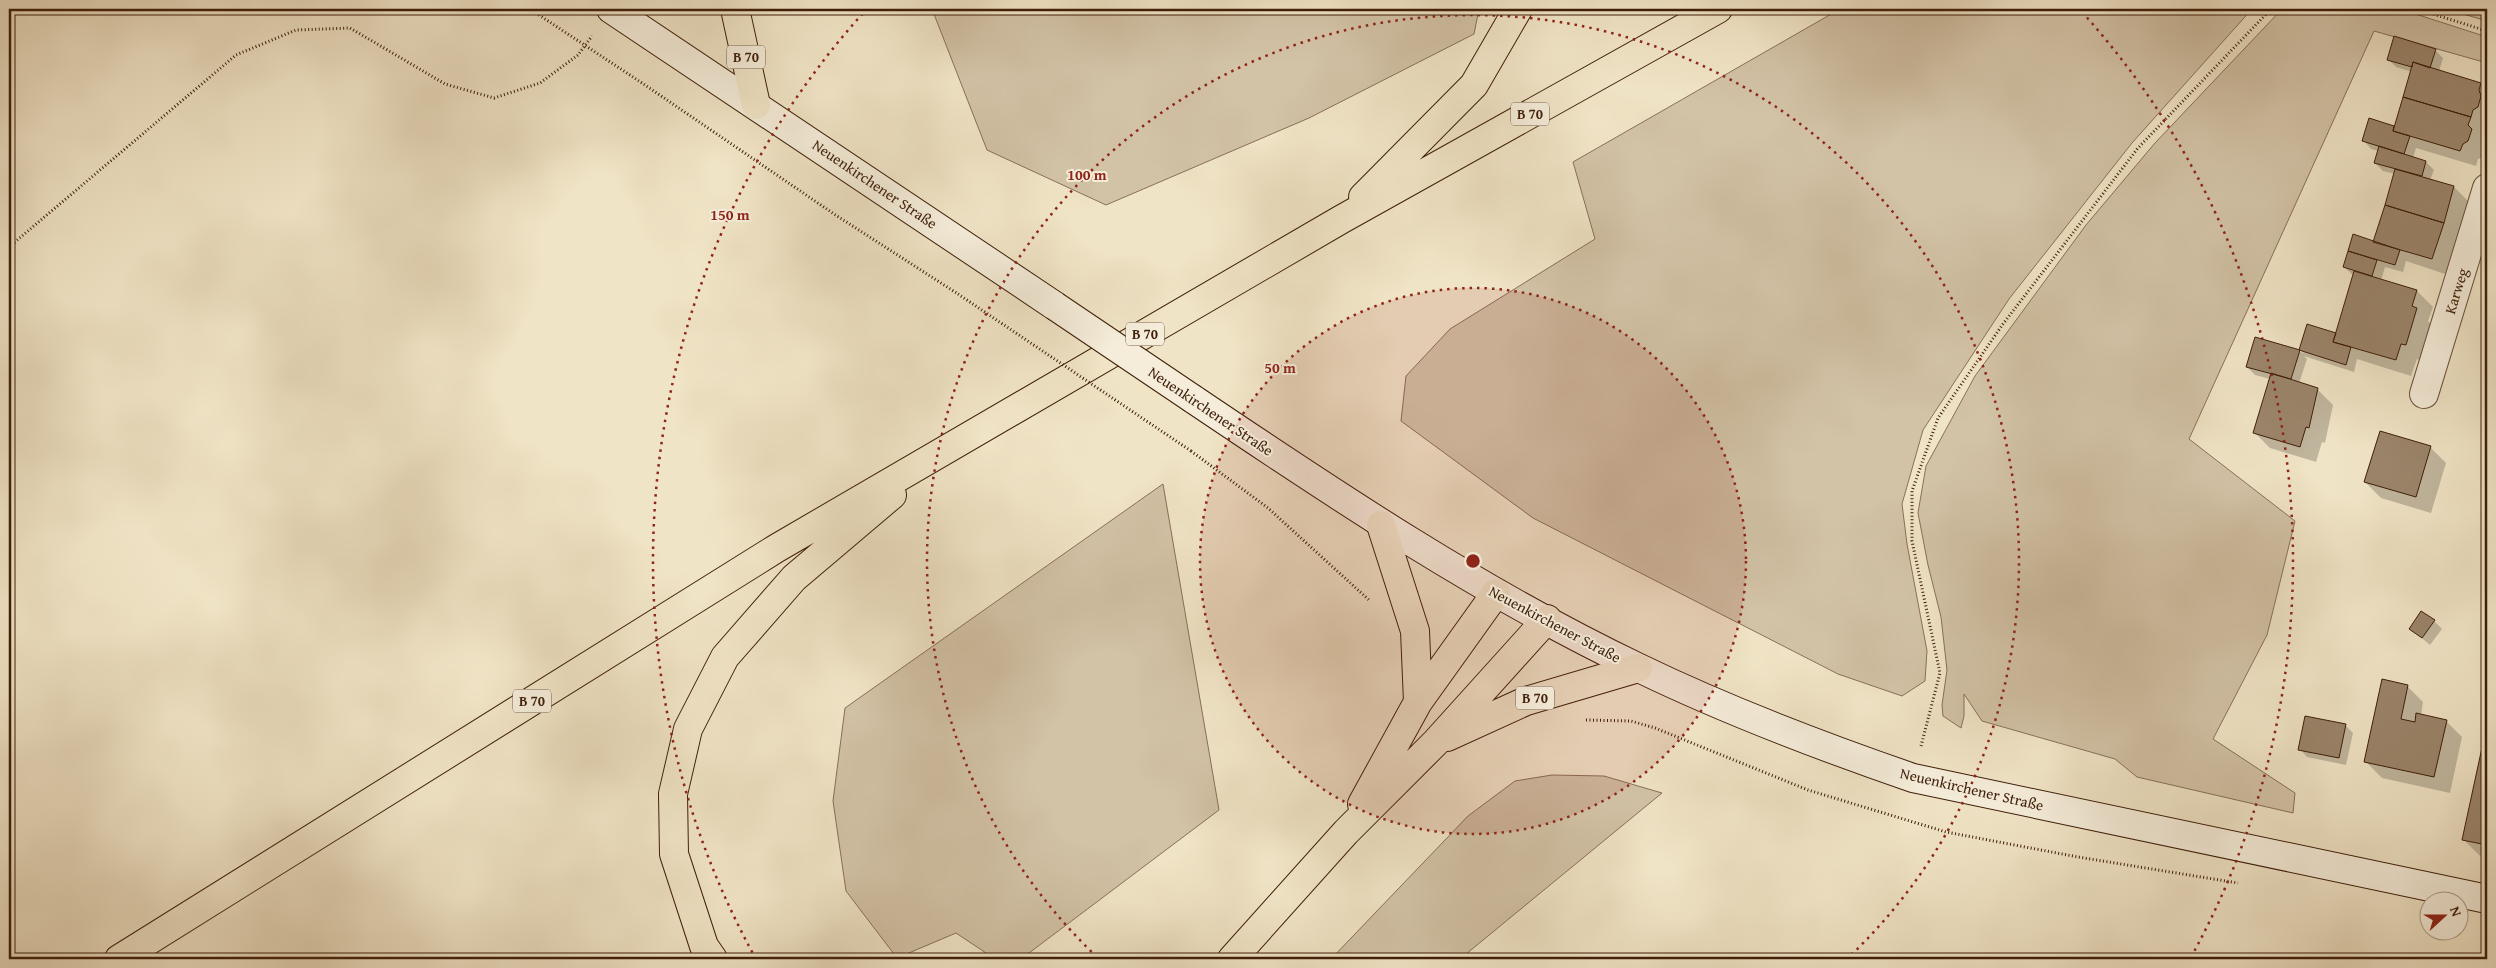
<svg xmlns="http://www.w3.org/2000/svg" width="2496" height="968" font-family="'Gentium Book Plus',serif">
	<style>
		.green { fill: #d2c2a6; stroke: #887058 }
		.shadow { fill: #0003 }
		.building { fill: #9b856b; stroke: #3e1e09 }
		.lines { fill: none; stroke-linecap: round; stroke-linejoin: round }
		.street-casing { stroke: #6a5038; stroke-width: 30 }
		.secondary-casing { stroke: #3e1e09; stroke-width: 30 }
		.highway-casing { stroke: #3e1e09; stroke-width: 30 }
		.path { stroke: #3e1e09; stroke-width: 3; stroke-dasharray: 1 2.5; stroke-linecap: butt }
		.street { stroke: #f5edda; stroke-width: 28 }
		.secondary { stroke: #f5edda; stroke-width: 28 }
		.highway { stroke: #f0e4c6; stroke-width: 28 }
		.secondary-bridge-casing { stroke: #3e1e09; stroke-width: 30; stroke-linecap: butt }
		.path-bridge { stroke: #3e1e09; stroke-width: 3; stroke-dasharray: 1 2.5; stroke-linecap: butt }
		.secondary-bridge { stroke: #f5edda; stroke-width: 28 }
		.ring { fill: none; stroke: #8f2418; stroke-width: 2.5; stroke-dasharray: 2.5 5 }
		.labels { text-anchor: middle; dominant-baseline: central; stroke-width: 4; stroke-linejoin: round; paint-order: stroke }
		.shield { fill: #f5edda; stroke: #755c48; stroke-width: 1 }
		.shield-label { font-size: 14px; font-weight: bold; fill: #3e1e09 }
		.street-label { font-size: 15px; fill: #3e1e09; stroke: #f5edda }
		.centre { fill: #8f2418; stroke: #f5edda; stroke-width: 2.5 }
		.ring-label { font-size: 15px; text-anchor: middle; font-weight: bold; fill: #8f2418; stroke: #f5edda; stroke-width: 4; stroke-linejoin: round; paint-order: stroke }
	</style>
	<rect width="100%" height="100%" fill="#f0e4c6"/>
	<filter id="stains"><feTurbulence type="fractalNoise" baseFrequency=".004" numOctaves="4"/><feColorMatrix values="0 0 0 0 .2 0 0 0 0 .09 0 0 0 0 .02 0 0 0 .5 -.17"/></filter>
	<radialGradient id="worn" r=".72"><stop offset=".6" stop-color="#630" stop-opacity="0"/><stop offset="1" stop-color="#630" stop-opacity=".3"/></radialGradient>
	<path class="green" d="M932,9H1479L1474,34L1309,118L1106,205L987,150Z
		M1840,9H2252L2132,143L2009,299L1923,430L1902,504L1907,544L1927,651L1925,681L1902,696L1838,674L1533,518L1401,421L1406,376L1450,329L1595,239L1573,162Z
		M2282,9H2400L2487,37V63L2374,31L2189,439L2295,521L2267,635L2213,739L2295,793L2293,813L2137,777L2115,759L1982,721L1964,694V716L1961,728L1943,716L1942,705L1947,670L1941,617L1928,565L1918,513L1926,466L1975,376L2086,225L2155,143Z
		M2446,9H2487V21Z
		M1163,484L1219,810L1021,959H995L956,933L897,958L846,891L833,801L845,708Z
		M1552,775L1604,776L1662,793L1460,959H1331L1468,816L1515,781Z"/>
	<path class="shadow" d="M2435,50L2443,58L2439,71L2480,84L2487,91V131L2484,142L2487,146L2484,157L2478,159L2476,166L2416,148L2413,158L2426,162L2434,170L2430,180L2454,187L2470,203L2448,275L2406,261L2403,272L2385,267L2381,281L2417,291L2433,307L2428,321L2432,325L2422,361L2417,359L2411,376L2357,359L2354,372L2304,356L2307,359L2299,383L2317,389L2333,405L2325,443L2322,442L2316,462L2270,448L2254,432L2270,379L2255,375L2247,367L2256,339L2304,353L2301,350L2336,335L2354,276L2344,267L2354,236L2379,244L2395,174L2383,171L2375,163L2379,151L2371,149L2364,141L2370,120L2395,127L2412,72L2396,67L2388,59Z
		M2487,326V339L2484,336Z
		M2430,447L2446,463L2431,513L2381,498L2365,482Z
		M2434,621L2442,629L2430,645L2410,628Z
		M2407,686L2423,702L2421,716L2446,721L2462,737L2450,793L2382,778L2366,762Z
		M2345,725L2353,733L2346,765L2307,757L2300,749Z
		M2484,745L2487,746V857L2479,855L2463,839Z"/>
	<path class="building" d="M2394,36L2436,49L2430,68L2413,62L2412,67L2387,60Z
		M2413,62L2481,83L2479,90L2481,96L2478,107L2473,110L2471,117L2403,97Z
		M2403,97L2471,117L2468,125L2472,129L2468,141L2463,144L2460,151L2393,131Z
		M2369,118L2394,126L2393,131L2410,136L2404,154L2362,141Z
		M2379,146L2426,161L2422,176L2374,163Z
		M2395,169L2454,186L2444,223L2385,205Z
		M2385,205L2444,223L2432,259L2373,242Z
		M2353,234L2400,250L2395,265L2348,251Z
		M2348,251L2377,260L2372,276L2343,267Z
		M2354,271L2417,290L2412,306L2417,308L2406,345L2401,344L2396,360L2333,342Z
		M2307,324L2336,333L2333,342L2351,347L2346,365L2299,350Z
		M2255,337L2300,350L2291,379L2246,367Z
		M2271,373L2318,388L2309,428L2306,427L2300,447L2253,433Z
		M2380,431L2431,446L2416,497L2364,482Z
		M2421,611L2435,620L2422,638L2409,629Z
		M2382,679L2408,685L2401,719L2415,722L2416,713L2447,720L2434,777L2364,762Z
		M2305,716L2346,724L2339,758L2298,750Z
		M2483,743L2487,744V845L2462,840Z"/>
	<g class="lines">
		<defs>
			<path id="street" d="M2424,394L2487,188"/>
			<path id="secondary" d="M611,9L1055,306
				M1193,399C1337,496 1482,593 1639,668C1728,711 1820,746 1913,778L2487,899"/>
			<path id="highway" d="M735,9L756,105
				M1363,197L1474,85L1518,9
				M1381,525L1415,631L1418,702
				M1447,737L1526,701L1638,668
				M1362,804L1418,702L1496,593
				M119,959L777,548L1342,219L1718,9
				M713,959L704,946L674,854L673,794L688,729L725,657L794,578L892,495
				M1232,959L1346,832L1436,742L1547,619"/>
		</defs>
		<use href="#street" class="street-casing"/>
		<use href="#secondary" class="secondary-casing"/>
		<use href="#highway" class="highway-casing"/>
		<path class="path" d="M530,9L645,85L834,214L958,294
			M2417,9L2487,31
			M9,247L236,55L296,30L350,28L445,84L494,98L540,83L578,55L592,36
			M1191,451L1268,508L1369,600
			M1586,720L1631,721L1655,728L1808,790L1946,832L2078,857L2238,883
			M1921,746L1940,673L1912,541V491L1938,418L2003,324L2138,148L2271,9"/>
		<use href="#street" class="street"/>
		<use href="#secondary" class="secondary"/>
		<use href="#highway" class="highway"/>
		<defs>
			<path id="secondary-bridge" d="M1055,306L1193,399"/>
		</defs>
		<use href="#secondary-bridge" class="secondary-bridge-casing"/>
		<path class="path-bridge" d="M958,294L1191,451"/>
		<use href="#secondary-bridge" class="secondary-bridge"/>
	</g>
	<circle cx="1473" cy="561" r="273" fill="#8f2418" fill-opacity=".12"/>
	<g class="ring">
		<circle cx="1473" cy="561" r="273"/>
		<path d="M1097 957A546 546 0 1 1 1849 957"/>
		<path d="M756 959A820 820 0 0 1 864 12M2082 12A820 820 0 0 1 2190 959"/>
	</g>
	<g class="labels">
		<g class="shield">
			<rect x="727" y="45.5" width="38" height="23" rx="4"/>
			<rect x="1511" y="102.5" width="38" height="23" rx="4"/>
			<rect x="1126" y="322.5" width="38" height="23" rx="4"/>
			<rect x="1516" y="686.5" width="38" height="23" rx="4"/>
			<rect x="513" y="689.5" width="38" height="23" rx="4"/>
		</g>
		<g class="shield-label">
			<text x="746" y="57">B 70</text>
			<text x="1530" y="114">B 70</text>
			<text x="1145" y="334">B 70</text>
			<text x="1535" y="698">B 70</text>
			<text x="532" y="701">B 70</text>
		</g>
		<g class="street-label">
			<text transform="translate(875 184) rotate(34)">Neuenkirchener Straße</text>
			<text transform="translate(2456 291) rotate(-73)">Karweg</text>
			<text transform="translate(1211 411) rotate(34)">Neuenkirchener Straße</text>
			<text transform="translate(1555 624) rotate(28)">Neuenkirchener Straße</text>
			<text transform="translate(1972 789) rotate(13)">Neuenkirchener Straße</text>
		</g>
	</g>
	<circle cx="1473" cy="561" r="8" class="centre"/>
	<g class="ring-label">
		<text x="1087" y="180">100 m</text>
		<text x="730" y="220">150 m</text>
		<text x="1280" y="373">50 m</text>
	</g>
	<rect width="2496" height="968" fill="none" stroke="#f0e4c6" stroke-width="30"/>
	<rect x="10" y="10" width="2476" height="948" fill="none" stroke="#3e1e09" stroke-width="2.5"/>
	<rect x="15" y="15" width="2466" height="938" fill="none" stroke="#3e1e09"/>
	<g transform="translate(2444 916) rotate(69)"><circle r="24" fill="#f5edda" stroke="#ac9a86"/>
	<path d="M0-4L9 19L0 12L-9 19Z" fill="#8f2418"/>
	<text y="-8" font-size="14" font-weight="bold" text-anchor="middle" fill="#3e1e09">N</text>
	</g>
	<rect width="100%" height="100%" filter="url(#stains)"/>
	<rect width="100%" height="100%" fill="url(#worn)"/>
</svg>
